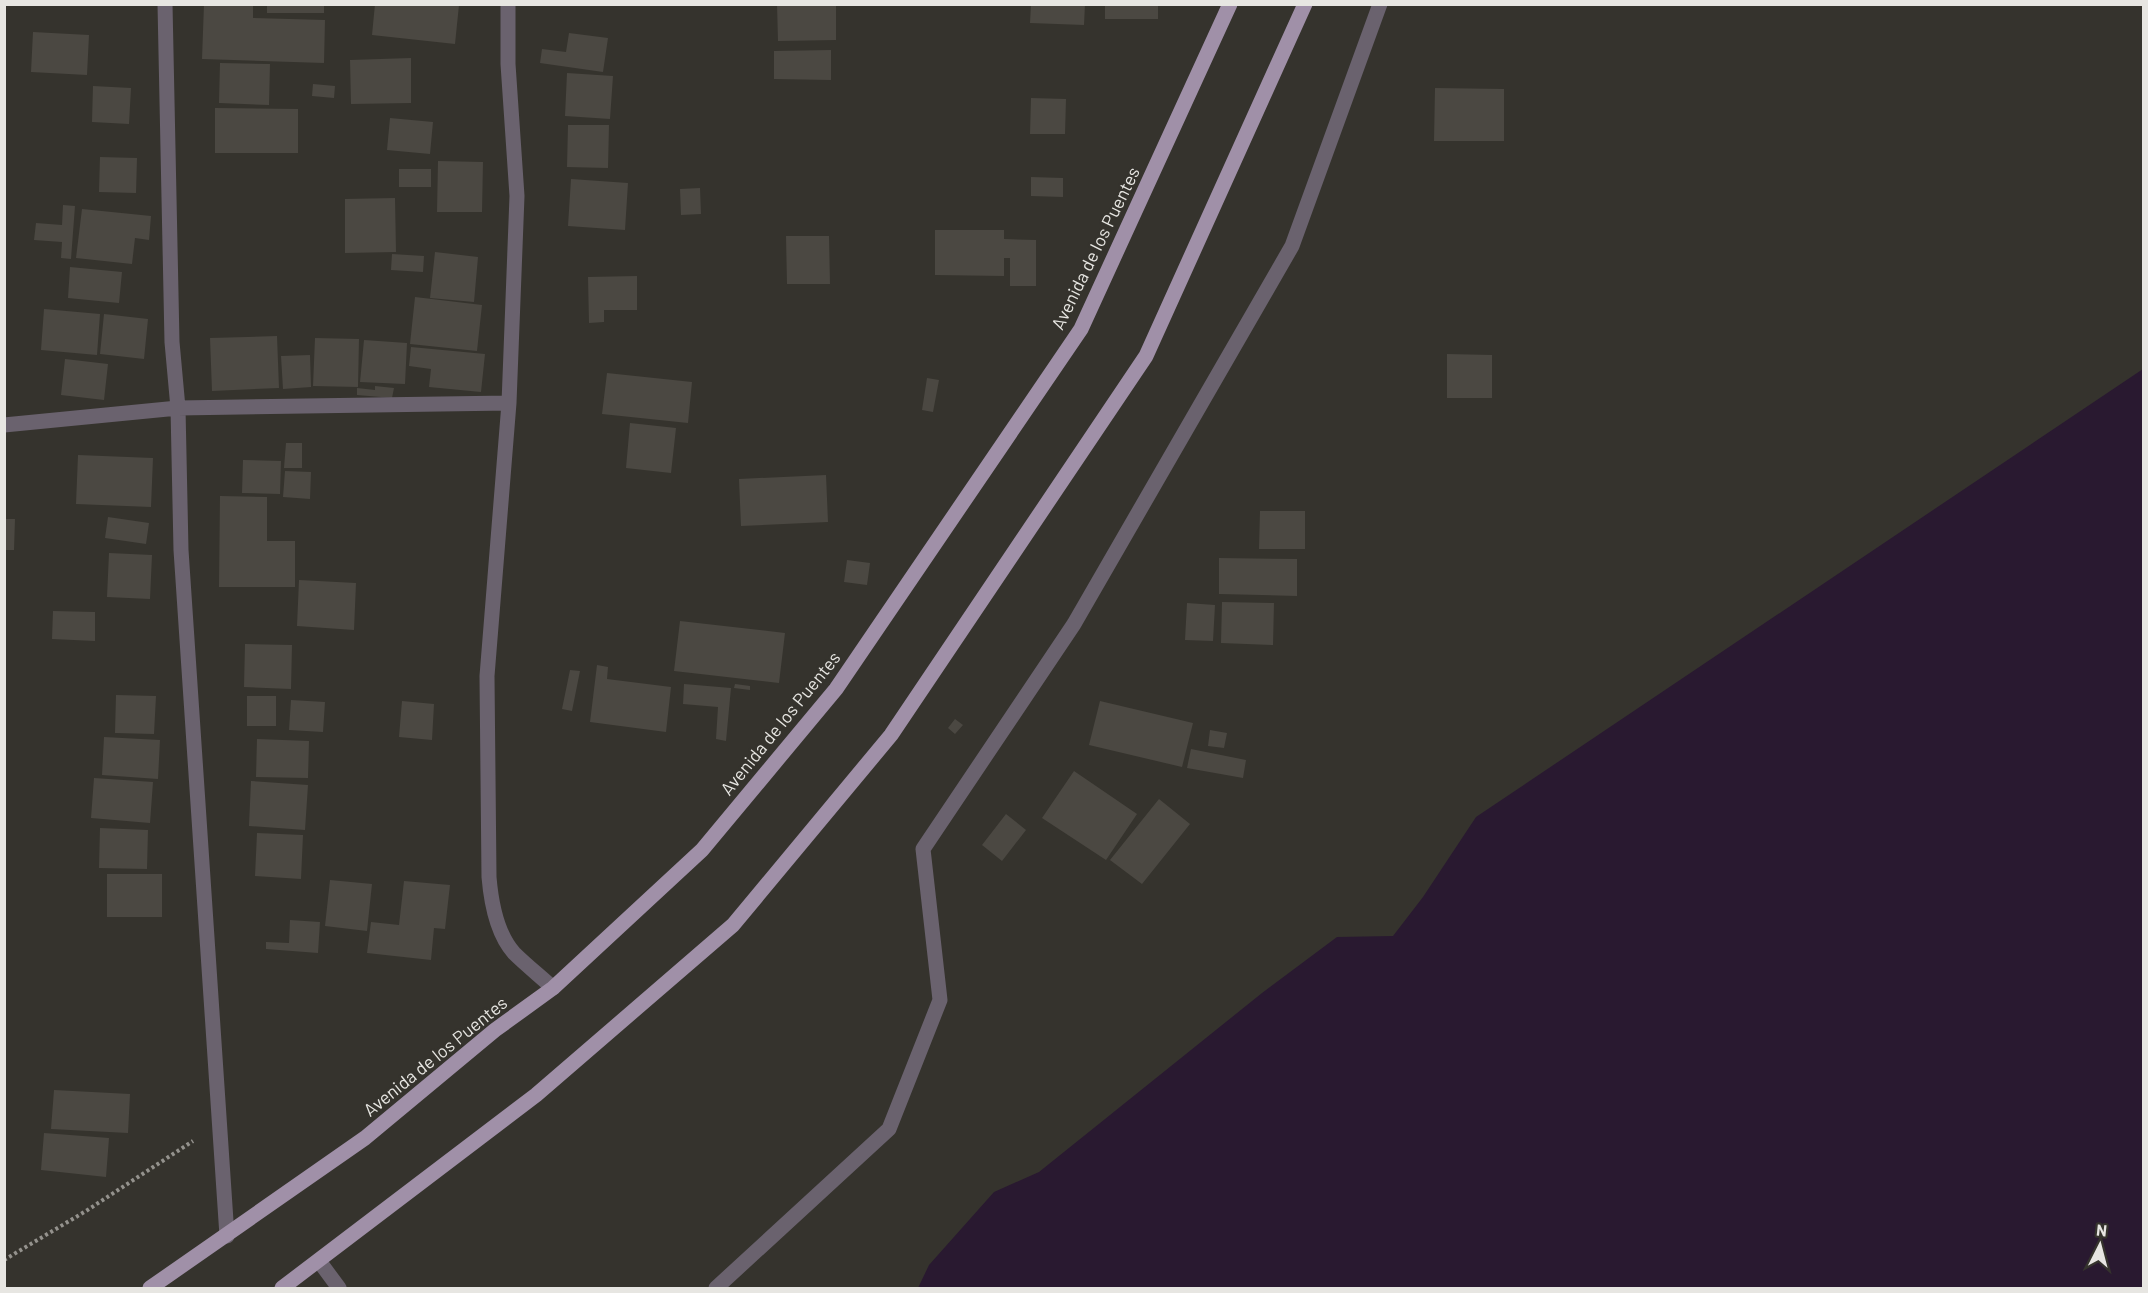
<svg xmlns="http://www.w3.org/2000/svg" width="2148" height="1293" font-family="Barlow,sans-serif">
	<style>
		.water { fill: #291930 }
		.building { fill: #4b4842 }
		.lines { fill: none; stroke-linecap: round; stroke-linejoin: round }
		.path { stroke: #94928d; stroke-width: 4; stroke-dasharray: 3 3; stroke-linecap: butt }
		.minor { stroke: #6a626e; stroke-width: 15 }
		.major { stroke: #a090a8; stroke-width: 15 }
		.labels { text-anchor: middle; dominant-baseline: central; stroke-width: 4.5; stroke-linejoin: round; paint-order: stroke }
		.street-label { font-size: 18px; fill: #e7e6e2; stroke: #35332d }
	</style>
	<rect width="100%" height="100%" fill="#35332d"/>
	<path class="water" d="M2143,369V1288H918L929,1265L994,1192L1039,1172L1262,993L1337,937L1393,936L1423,897L1476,817Z"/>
	<path class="building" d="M204,4H253V18L325,20L324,63L202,59Z
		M267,4H324V13H267Z
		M375,4L459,5L455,44L372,35Z
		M777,4H836V40L778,41Z
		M1031,4H1085L1084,25L1030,23Z
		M1105,4H1158V19H1105Z
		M33,32L89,35L87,75L31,72Z
		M569,33L608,38L603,72L540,63L542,49L566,52Z
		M831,50V80L774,79V51Z
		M411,58V103L351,104L350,60Z
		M220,63L270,64L269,105L219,103Z
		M567,73L613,76L610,119L565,116Z
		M313,84L335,86L334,98L312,96Z
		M93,86L131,88L129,124L92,122Z
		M1435,88L1504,89V141H1434Z
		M1031,98L1066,99L1065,134H1030Z
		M215,108L298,109V153H215Z
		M390,118L433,122L430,154L387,150Z
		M568,125H609L608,168L567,167Z
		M100,157L137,158L136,193L99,192Z
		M438,161L483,162L482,212H437Z
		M399,169H431V187H399Z
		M1031,177L1063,178V197L1031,196Z
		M571,179L628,183L625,230L568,226Z
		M700,188L701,214L681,215L680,189Z
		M395,198L396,252L345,253V199Z
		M63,205L75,206L71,259L61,258L62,242L34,240L36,223L62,225Z
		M82,209L151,216L149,240L135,238L132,264L76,258Z
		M935,230H1004V239L1036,240V286H1010V258H1004V276L935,275Z
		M786,236H829L830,284H787Z
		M435,252L478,257L474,302L430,298Z
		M392,254L424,256L423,272L391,270Z
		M70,267L122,272L119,303L68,298Z
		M637,276V310H604V322L589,323L588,277Z
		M415,297L482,305L477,351L410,344Z
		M44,309L100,314L97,355L41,350Z
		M104,314L148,319L144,359L100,354Z
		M277,336L279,388L212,391L210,338Z
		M315,338L359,339L358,387L313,386Z
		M364,340L407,343L405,384L360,382Z
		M411,347L485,354L481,392L429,387L431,369L409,366Z
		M1447,354L1492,355V398H1447Z
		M310,355L311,387L283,389L281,356Z
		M65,359L108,364L104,400L61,395Z
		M607,373L692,382L688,423L602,414Z
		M927,378L939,380L933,412L922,410Z
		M375,386L394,388L392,398L357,395V388L375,390Z
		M630,423L676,428L671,473L626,468Z
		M286,443H302V468H284Z
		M78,455L153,458L151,507L76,504Z
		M243,460L281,461L280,494L242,493Z
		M285,471L311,472L310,499L283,497Z
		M826,475L828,522L741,526L739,479Z
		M220,496L267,497V541H295V587H219Z
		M1260,511H1305V549H1259Z
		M108,517L149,523L146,544L105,538Z
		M4,519H15L14,550H4Z
		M109,553L152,555L150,599L107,597Z
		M1219,558L1297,559V596L1219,594Z
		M847,560L870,563L867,585L844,582Z
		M299,580L356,583L354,630L297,626Z
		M1222,602L1274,603L1273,645L1221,643Z
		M1187,603L1215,605L1213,641L1185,640Z
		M53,611L95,612V641L52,639Z
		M680,621L785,633L779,683L674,671Z
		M245,644L292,645L291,689L244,687Z
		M597,665L608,667L607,679L671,687L666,732L590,722Z
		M570,670L580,671L572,711L562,709Z
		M684,684L731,688L726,741L716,739L718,707L683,704Z
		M735,684L750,686V690L734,688Z
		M116,695L156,696L154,734L115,733Z
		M247,696H276V726H247Z
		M291,700L325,702L323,732L289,730Z
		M402,701L434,704L432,740L399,737Z
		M1100,701L1193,723L1182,767L1089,745Z
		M955,719L963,725L955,734L948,728Z
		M1210,730L1227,733L1224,748L1208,746Z
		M104,737L160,740L158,779L102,775Z
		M257,739L309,741L308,778L256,777Z
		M1191,749L1246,760L1243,778L1187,768Z
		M1074,771L1137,814L1106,860L1042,818Z
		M94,778L153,782L150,823L91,818Z
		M251,781L308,785L305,830L249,826Z
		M1159,799L1190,824L1142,884L1110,860Z
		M1006,814L1026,830L1002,861L982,845Z
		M100,828L148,830L147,869L99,868Z
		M257,833L303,835L301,879L255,876Z
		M107,874H162V917H107Z
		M330,880L372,884L367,931L325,926Z
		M404,881L450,885L445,929L434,928L431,960L367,953L371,922L399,925Z
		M290,920L320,922L318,953L266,949V942L289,943Z
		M54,1090L130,1094L128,1133L51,1129Z
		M44,1133L109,1138L106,1177L41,1170Z"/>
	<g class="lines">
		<path class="path" d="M4,1260L86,1211L193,1141"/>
		<path class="minor" d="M165,4L172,342L178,408L181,550L227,1236
			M508,4V64L517,196L509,403L487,676L489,877C491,901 497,934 514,953C526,965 540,976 553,988
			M4,425L178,408L509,403
			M319,1261L339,1288
			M716,1288L889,1129L940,1000L923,849L1074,624L1292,246L1380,4"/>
		<path class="major" d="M150,1288L365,1138L495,1030L553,988L702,850L836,689L1081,329L1230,4
			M282,1288L536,1095L733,925L891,735L1146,356L1305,4"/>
	</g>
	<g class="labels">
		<g class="street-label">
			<text transform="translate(1095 248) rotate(-64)">Avenida de los Puentes</text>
			<text transform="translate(780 723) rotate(-51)">Avenida de los Puentes</text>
			<text transform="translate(435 1056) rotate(-39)">Avenida de los Puentes</text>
		</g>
	</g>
	<rect width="2148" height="1293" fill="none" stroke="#e7e6e2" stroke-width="12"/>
	<g transform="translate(2100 1245) rotate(6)" stroke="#35332d" stroke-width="4.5" paint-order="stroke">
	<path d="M0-4.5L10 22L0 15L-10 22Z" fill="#e7e6e2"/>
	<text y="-9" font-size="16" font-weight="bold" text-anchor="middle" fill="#e7e6e2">N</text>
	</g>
</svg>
